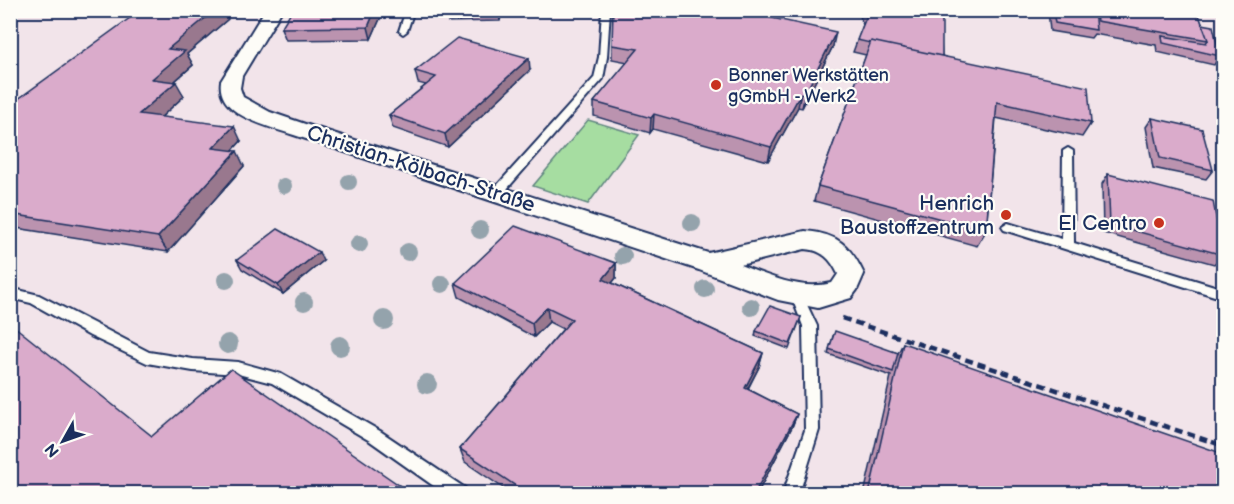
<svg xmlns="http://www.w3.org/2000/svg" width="1234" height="504" font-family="'Balsamiq Sans',sans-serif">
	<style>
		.built { fill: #f2e4ea }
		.green { fill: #a6dda1; stroke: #608680; stroke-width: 1.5 }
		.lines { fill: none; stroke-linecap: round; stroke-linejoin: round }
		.service-casing { stroke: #1b2f5e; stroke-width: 4 }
		.minor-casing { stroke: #1b2f5e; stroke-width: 4 }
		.path { stroke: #1b2f5e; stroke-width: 4.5; stroke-dasharray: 8 5; stroke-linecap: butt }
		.service { fill: #fdfcf7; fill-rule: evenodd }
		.minor { fill: #fdfcf7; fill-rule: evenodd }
		.tree { fill: #94a3ac }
		.wall { fill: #bb93af; stroke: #1b2f5e; stroke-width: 1.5 }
		.shaded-wall { fill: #99788e; stroke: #1b2f5e; stroke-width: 1.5 }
		.building { fill: #daabcb; stroke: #1b2f5e; stroke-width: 1.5 }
		.poi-dot { fill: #c8321e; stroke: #fdfcf7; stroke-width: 2 }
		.labels { text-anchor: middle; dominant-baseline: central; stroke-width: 4.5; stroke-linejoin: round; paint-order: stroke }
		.far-poi-label { font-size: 18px; fill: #1b2f5e; stroke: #fdfcf7; text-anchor: start }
		.street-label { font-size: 21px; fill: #1b2f5e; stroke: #fdfcf7 }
		.poi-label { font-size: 21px; fill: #1b2f5e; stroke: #fdfcf7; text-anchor: end }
	</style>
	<rect width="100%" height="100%" fill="#fdfcf7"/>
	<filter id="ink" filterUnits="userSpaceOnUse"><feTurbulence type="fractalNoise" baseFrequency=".0167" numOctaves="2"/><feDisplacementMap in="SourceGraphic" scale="12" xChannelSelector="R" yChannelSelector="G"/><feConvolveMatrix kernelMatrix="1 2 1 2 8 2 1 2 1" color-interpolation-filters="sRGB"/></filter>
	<g filter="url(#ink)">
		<path class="built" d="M11,11H1223V493H11Z"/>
		<path class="green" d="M588,120L639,135L588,204L533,186Z"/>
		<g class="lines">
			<defs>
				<path id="service" d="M406,10H414L407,31L403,34L399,31Z
					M602,10H610L607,57L603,79L500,197H492L490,194L492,191L594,78L599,57Z
					M1068,148L1073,151L1074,243L1224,289V299L1004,230L1002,227L1008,223L1062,239L1063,151Z
					M10,288L39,295L149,352L193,359L238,362L281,374L380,431L465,488L467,494H445L370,441L272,383L238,374L193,371L147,363L90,336L31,303L10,298Z
					M796,288L800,290L817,326L819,430L799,494H783L805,430L803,326L790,293L792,290Z"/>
				<path id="minor" d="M265,10H282L242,76L240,88L243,97L270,112L308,125L708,253L805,231C838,234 850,245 864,274L857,290L851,298L841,301L818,308L778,300L699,270L294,135C269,126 216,116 221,81ZM805,249C822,250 831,259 838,274L832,283C801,291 769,276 740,265Z"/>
			</defs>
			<use href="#service" class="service-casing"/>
			<use href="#minor" class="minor-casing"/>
			<path class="path" d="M842,318L1224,446"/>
			<use href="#service" class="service"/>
			<use href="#minor" class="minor"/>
		</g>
		<g class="tree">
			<circle cx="349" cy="182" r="8"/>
			<circle cx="284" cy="186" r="8"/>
			<circle cx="692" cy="223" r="9"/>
			<circle cx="480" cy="230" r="9"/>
			<circle cx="359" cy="244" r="9"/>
			<circle cx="408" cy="252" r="9"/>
			<circle cx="623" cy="256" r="9"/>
			<circle cx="226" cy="280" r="9"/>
			<circle cx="442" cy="284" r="9"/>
			<circle cx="705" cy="289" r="9"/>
			<circle cx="304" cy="302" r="9"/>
			<circle cx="751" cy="307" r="9"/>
			<circle cx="384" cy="320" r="10"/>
			<circle cx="228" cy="344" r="10"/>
			<circle cx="340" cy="346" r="10"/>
			<circle cx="427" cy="384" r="10"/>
		</g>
		<path class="wall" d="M384,10L371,39L286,40L281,28Z
			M502,10L500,21L448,22L446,14Z
			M805,10H817L815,13Z
			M858,10H939L942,56L1091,123L1082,137L996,118L986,231L977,246L814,201L818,186L866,55L853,52L863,25Z
			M1001,10H1020L1019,13Z
			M1048,10H1197L1202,24L1220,56L1214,65L1157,52L1156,45L1094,34L1091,38L1050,31Z
			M1224,18V34L1222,21Z
			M228,19L187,54L193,65L174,82L184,96L161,117L241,141L232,151L244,166L168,252L10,227V105Z
			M612,45L833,46L802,108L798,107L768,161L653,129L650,133L594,116V102L628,62L612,59Z
			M530,70L448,147L393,128L389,115L426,85L418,83L415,71Z
			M1152,118L1213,170L1206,179L1153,168L1146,127Z
			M1108,174L1223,255L1214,264L1103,233L1102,184Z
			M237,260L323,261L283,294L242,269Z
			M616,263V278L612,283L763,353L759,367L748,389L797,414L792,427L757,494H512L465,462L460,449L563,329L549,322L534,337L459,297L455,283Z
			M801,317L789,349L755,336L756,331Z
			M833,336L898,353L903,343L1224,494H864L891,376L828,354Z"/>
		<path class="shaded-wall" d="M210,10H224L228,19L187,54L193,65L160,94L152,79L168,49Z
			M375,10H384L371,39L368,27Z
			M499,10H502L500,21L499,13Z
			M836,32L833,46L802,108L805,94Z
			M529,58L530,70L448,147L445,134Z
			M176,82L184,96L148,129L139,114Z
			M801,93L798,107L768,161L771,147Z
			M654,114L653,129L650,133L651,118Z
			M234,126L241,141L221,163L213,148Z
			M237,151L244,166L168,252L158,237Z
			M319,252L323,261L283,294L278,285Z
			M616,263V278L604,293L603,279Z
			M547,307L549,322L534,337L532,323Z
			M763,353L759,367L741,401L745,388Z
			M797,414L792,427L757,494H754Z"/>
		<path class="building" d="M141,10H215L168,49L185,51L152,79L176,82L139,114L234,126L213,148L237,151L158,237L10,214V105Z
			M292,10H375L368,27L281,28Z
			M447,10H499V13L446,14Z
			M613,10H736L836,32L805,94L801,93L771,147L654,114L651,118L594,102L638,49L612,45Z
			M865,10H939L942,19V56L871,41L870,43L857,40L867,15Z
			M1053,10H1094L1096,30L1055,23Z
			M1095,10H1197L1208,40L1097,21Z
			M1202,24L1213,26L1220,56L1163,43L1162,36L1206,43L1208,40Z
			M457,38L529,58L445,134L389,115L436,77L415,71Z
			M871,41L1088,87L1091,123L997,102L986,231L818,186Z
			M1152,118L1202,129L1213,170L1160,158Z
			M1108,174L1213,201L1223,255L1110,224Z
			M515,226L616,263L603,279L763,353L745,388L797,414L754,494H528L460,449L572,319L547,307L532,323L455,283Z
			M278,229L319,252L278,285L237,260Z
			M770,306L801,317L790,344L756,331Z
			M10,323L152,436L231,369L412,494H10Z
			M835,331L898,353L893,372L829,349Z
			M903,343L1224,454V494H869Z"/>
	</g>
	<g class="poi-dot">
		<circle cx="716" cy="85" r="6"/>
		<circle cx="1006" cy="215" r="6"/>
		<circle cx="1159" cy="223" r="6"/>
	</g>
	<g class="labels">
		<g class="far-poi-label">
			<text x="728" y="75">Bonner Werkstätten<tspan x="728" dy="21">gGmbH - Werk2</tspan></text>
		</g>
		<g class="street-label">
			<text transform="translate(421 169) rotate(18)">Christian-Kölbach-Straße</text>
		</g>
		<g class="poi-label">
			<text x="994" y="203">Henrich<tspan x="994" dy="24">Baustoffzentrum</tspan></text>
			<text x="1147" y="223">El Centro</text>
		</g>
	</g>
	<rect width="1234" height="504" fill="none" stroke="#fdfcf7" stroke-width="36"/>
	<rect x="18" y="18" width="1198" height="468" fill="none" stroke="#1b2f5e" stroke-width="2" filter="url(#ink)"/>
	<g transform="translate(63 441) rotate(230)" stroke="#fdfcf7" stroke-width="4.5" paint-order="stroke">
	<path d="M0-4.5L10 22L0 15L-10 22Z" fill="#1b2f5e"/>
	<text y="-9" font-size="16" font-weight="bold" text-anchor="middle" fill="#1b2f5e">N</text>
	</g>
</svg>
